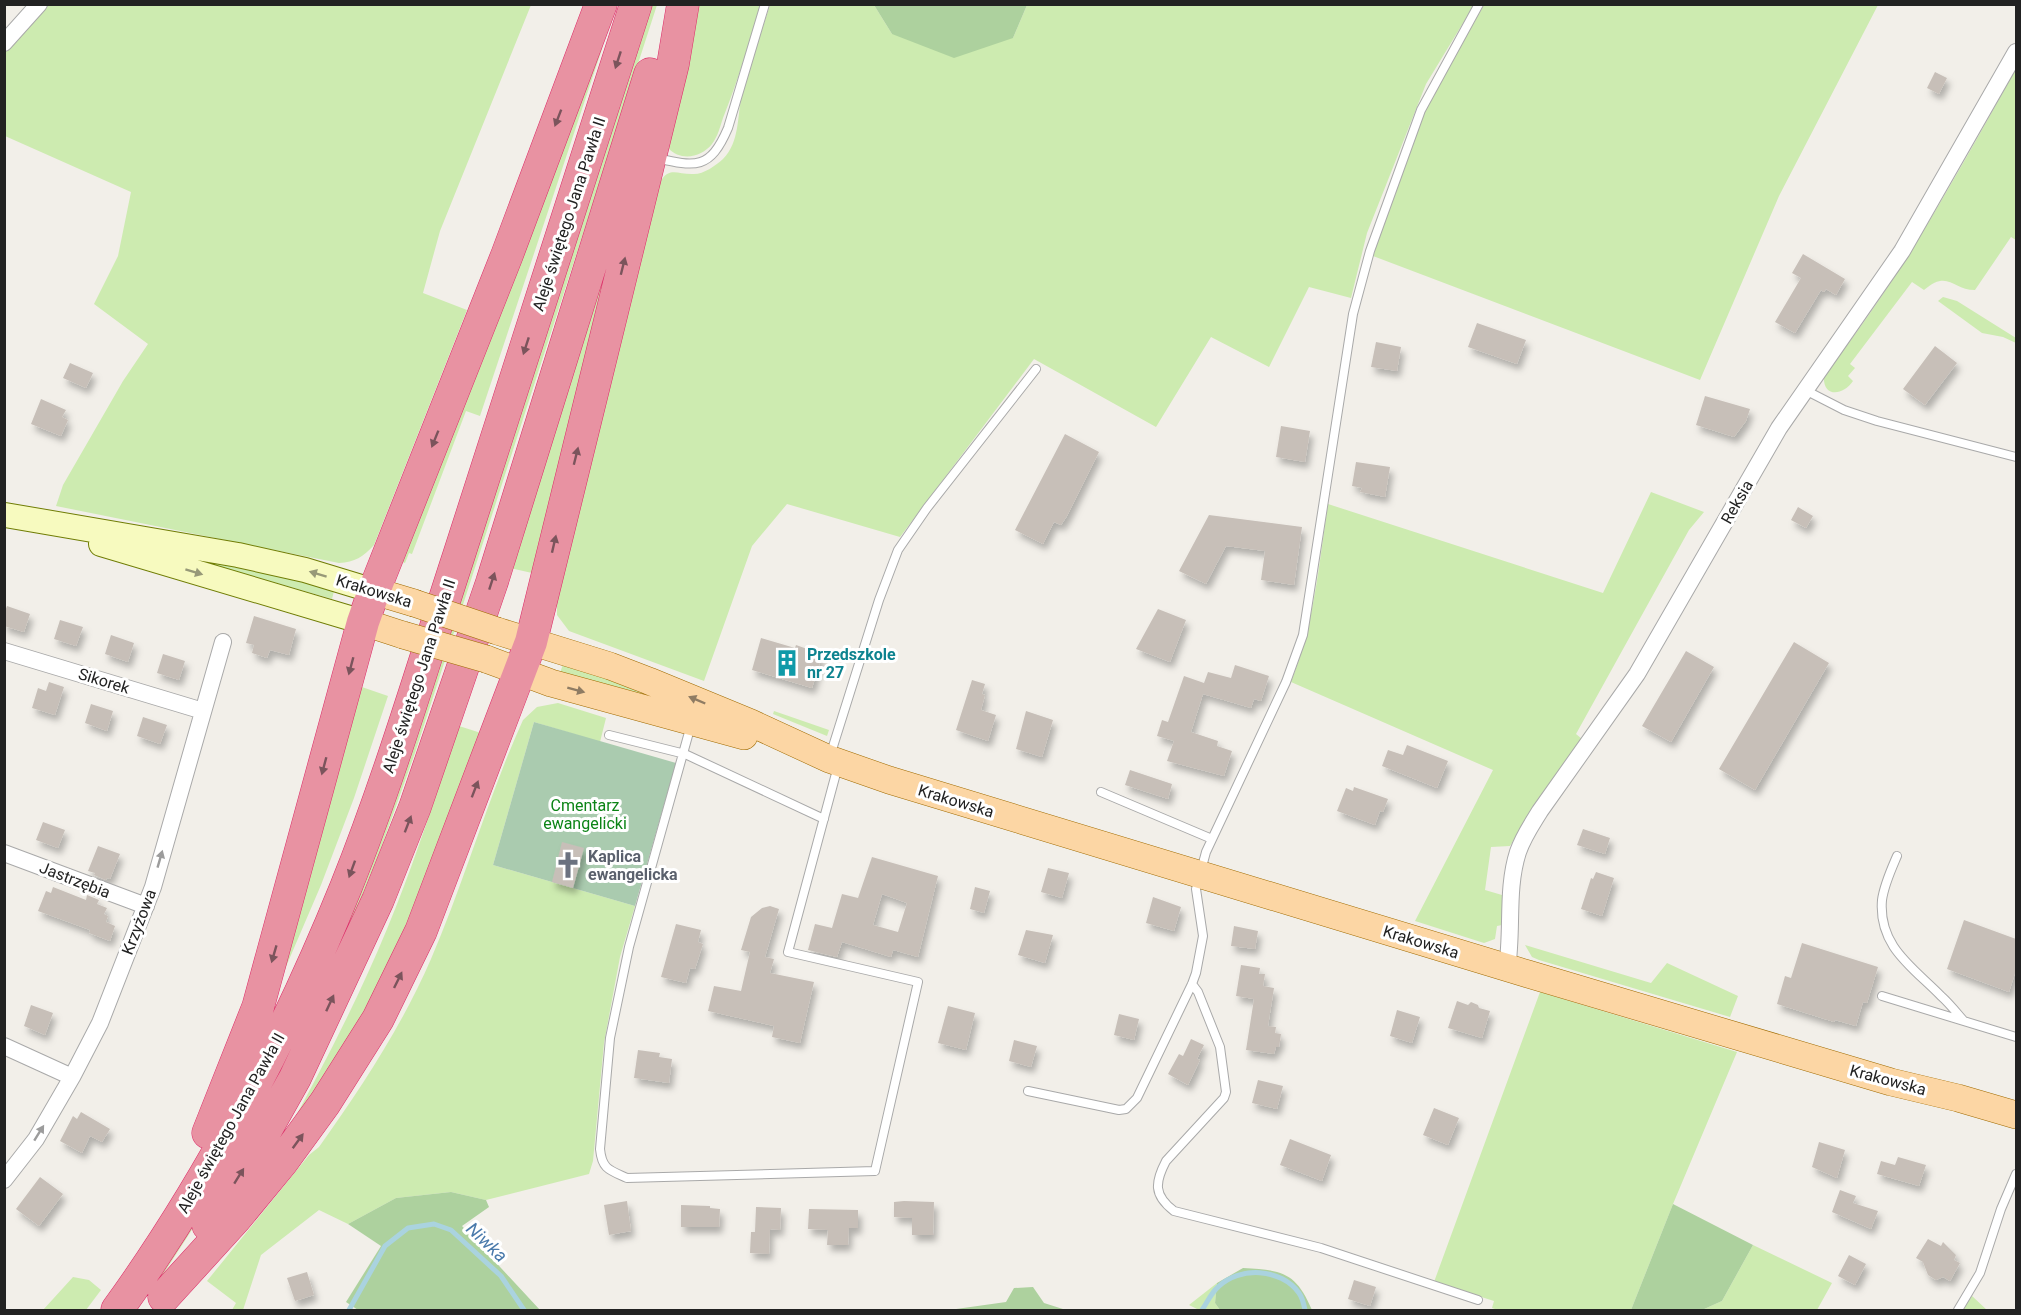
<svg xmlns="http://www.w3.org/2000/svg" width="2021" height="1315" font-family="Roboto,sans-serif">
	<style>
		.grass { fill: #cdebb0 }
		.forest { fill: #add19e }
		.cemetery { fill: #aacbaf }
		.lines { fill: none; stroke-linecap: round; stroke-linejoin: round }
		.stream { stroke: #aad3df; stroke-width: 5 }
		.building { fill: #c7bfb8; fill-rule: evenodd; filter: url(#shadow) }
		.lane-casing { stroke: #a9a9a9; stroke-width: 10 }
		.street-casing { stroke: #a9a9a9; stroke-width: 18 }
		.secondary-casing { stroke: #707d05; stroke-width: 26 }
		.primary-casing { stroke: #a06b00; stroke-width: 28 }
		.highway-casing { stroke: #dc2a67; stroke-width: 33 }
		.lane { stroke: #fff; stroke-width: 8 }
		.street { stroke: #fff; stroke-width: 16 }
		.secondary { stroke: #f7fabf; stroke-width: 24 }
		.primary { stroke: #fcd6a4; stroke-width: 27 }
		.highway { stroke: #e892a2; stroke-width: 32 }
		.primary-bridge-casing { stroke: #a06b00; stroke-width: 28; stroke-linecap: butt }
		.primary-bridge { stroke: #fcd6a4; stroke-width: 27 }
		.oneway { fill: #7b545c }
		.oneway2 { fill: #979978 }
		.oneway3 { fill: #8f7c63 }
		.oneway4 { fill: #9c9c9c }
		.labels { text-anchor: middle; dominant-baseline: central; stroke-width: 6; stroke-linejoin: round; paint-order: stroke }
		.street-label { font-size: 16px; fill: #222; stroke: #fff }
		.culture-label { font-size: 16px; font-weight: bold; fill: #0d838f; stroke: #fff; text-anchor: start }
		.park-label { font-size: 16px; fill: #0c8416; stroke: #fff }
		.worship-label { font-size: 16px; font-weight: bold; fill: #5b616d; stroke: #fff; text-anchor: start }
		.water-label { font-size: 18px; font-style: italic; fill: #4a7aab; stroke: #fff }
	</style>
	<defs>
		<filter id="shadow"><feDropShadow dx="3.5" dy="6" stdDeviation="3" flood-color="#0004"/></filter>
	</defs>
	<rect width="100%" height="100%" fill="#f2efe9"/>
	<path class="grass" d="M45,5H531L440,231L423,293L467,310L374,545C363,557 355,562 339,563L56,506L63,485L123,381L148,344L94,304L118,256L131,192L5,136V52Z
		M649,5H657L415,753L365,893L309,1023L221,1185L151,1293L147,1290L265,1092Z
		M696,5H760C749,43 738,81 723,118C720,127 718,136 712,144C702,157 681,162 668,148Z
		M770,5H874L892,34L1013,38L1027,5H1474L1426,84L1367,233L1351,298L1309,287L1269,367L1211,337L1156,427L1034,359L900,537L787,504L752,546L704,681L569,631L557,615V598L659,184C669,165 677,175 694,174C704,174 715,166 723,159C740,142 737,116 742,94C750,64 761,34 770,5Z
		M1484,5H1878L1779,196L1700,380L1373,256L1413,138L1431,98Z
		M604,36L602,49L480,416L466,411L412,554L409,553L405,563L399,561Z
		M2016,69V240L2011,237L1975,290C1953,290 1948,269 1924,290L1912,282L1850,364L1855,368L1848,376L1853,381C1843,396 1822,398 1824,375C1900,280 1957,174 2016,69Z
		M635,175L532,573L510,568Z
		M1943,297L1957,301L2016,338V343L2003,337L1982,333L1938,301Z
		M1651,492L1704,512L1689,530L1576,734L1582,739L1523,824L1510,846L1491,847L1485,890L1502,895V925L1497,926L1495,939L1484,943L1415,921L1493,770L1291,682C1314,625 1319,564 1328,504L1603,593Z
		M212,558L335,587L332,599L211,564Z
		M563,664L597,674L678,707L559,676Z
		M356,685L388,696L354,798L321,885L267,1011Z
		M558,703L606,718L600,742L534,722L493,865L635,906L620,957L604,1043L593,1161L589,1174L486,1200L451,1192L396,1198L348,1224L319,1210L261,1255L243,1310H232L236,1303L207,1281L309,1155L319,1147C361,1088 402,1026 431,959C465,880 488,797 523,720L537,707Z
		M774,711L829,730L827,736L773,714Z
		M459,726L481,733L404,935L351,1038L286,1134C323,1067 358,999 387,929C415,862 436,794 459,726Z
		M1525,945L1651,983L1667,963L1738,996L1730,1017L1539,960L1532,957Z
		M1540,992L1737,1052L1673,1204L1631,1310H1498L1492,1308L1494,1301L1434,1282Z
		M1753,1245L1832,1283L1817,1310H1702L1722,1301Z
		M73,1277L89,1280L101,1290L86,1310H43Z
		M1217,1283L1215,1303L1220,1310H1199L1189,1305Z
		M1972,1296L1987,1310H1962Z"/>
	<path class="forest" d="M874,5H1027L1013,38L954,58L892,34Z
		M451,1192L486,1200L489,1207L462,1226L540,1310H358L346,1302L381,1246L348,1224L396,1198Z
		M1673,1204L1753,1245L1722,1301L1702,1310H1631Z
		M1243,1268C1282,1270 1296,1272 1312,1310H1220L1215,1303L1217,1283Z
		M1033,1287L1044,1303L1066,1310H949L1006,1302L1014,1288Z"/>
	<path class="cemetery" d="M534,722L676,763L635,906L493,865Z"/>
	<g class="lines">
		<path class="stream" d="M349,1310L385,1246L408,1228L434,1224L451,1230L501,1276L524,1310
			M1202,1310C1207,1303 1211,1293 1218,1287C1239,1266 1281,1268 1299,1293C1302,1297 1304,1305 1305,1310"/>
	</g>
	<path class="building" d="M1935,72L1947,78L1939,94L1927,88Z
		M1803,254L1845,279L1836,295L1826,289L1824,292L1821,290L1795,333L1775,322L1801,278L1792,273Z
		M1477,323L1526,340L1517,364L1468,347Z
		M1376,342L1401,347L1397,371L1371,367Z
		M1935,346L1957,363L1925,405L1903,389Z
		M70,363L93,373L86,388L63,378Z
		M1705,396L1750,409L1746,421L1734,437L1696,425Z
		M41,399L66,410L62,417L68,420L61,436L31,424Z
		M1281,426L1310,431L1305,462L1276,457Z
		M1065,434L1099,452L1067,516L1061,525L1054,522L1043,544L1015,530Z
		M1356,462L1390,467L1385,497L1360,492L1362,488L1352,486Z
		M1798,507L1813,516L1806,528L1791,520Z
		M1209,515L1302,527L1294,585L1261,580L1265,551L1226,546L1206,584L1179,571Z
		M7,606L30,614L24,632L4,626V614Z
		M1158,609L1186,620L1170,662L1136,649Z
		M254,616L296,629L289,655L270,650L267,658L252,653L254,645L246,643Z
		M60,620L83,627L76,646L54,639Z
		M111,635L134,643L128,662L105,654Z
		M761,638L795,648L796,645L810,650L809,652L822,656L812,688L752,670Z
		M1794,642L1829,663L1755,790L1719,769Z
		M1686,651L1714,667L1671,742L1642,726Z
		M163,654L185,661L179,680L157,673Z
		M1235,665L1269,676L1261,701L1254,699L1251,708L1203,694L1191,732L1218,741L1217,746L1232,751L1224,776L1167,761L1174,741L1157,736L1162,720L1168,722L1184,676L1204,683L1208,672L1231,678Z
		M972,680L985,684L982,694L985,695L981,710L996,715L988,741L956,730Z
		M49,682L64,687L55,715L32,708L38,688L46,691Z
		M91,704L113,711L107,731L85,723Z
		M1026,711L1053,720L1042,757L1016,749Z
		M143,717L167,725L160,744L137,736Z
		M1407,745L1448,761L1437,788L1382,766L1388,750L1403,755Z
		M1130,770L1172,784L1168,799L1125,785Z
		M1354,787L1388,799L1383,812L1380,811L1375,825L1337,811L1346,788L1353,791Z
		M43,822L65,830L58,848L36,840Z
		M1583,829L1610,838L1605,854L1577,845Z
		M562,842L584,848L573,888L552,882Z
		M98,846L120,854L110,879L107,878L106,880L94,875L95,873L88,871Z
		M872,857L938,876L918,957L893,950L891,957L842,942L837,957L808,950L815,924L832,928L842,894L858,898ZM882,894L907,903L898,932L873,925Z
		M1048,868L1069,873L1062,898L1041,892Z
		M1596,872L1614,878L1602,916L1581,909L1591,878L1593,879Z
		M53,887L86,900L87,895L99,900L97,904L107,908L104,914L108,916L106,922L115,926L110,941L89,933L90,930L38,911L46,891L51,893Z
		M975,887L990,891L984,913L970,909Z
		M1153,897L1181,907L1174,931L1146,923Z
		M770,906L779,909L765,957L774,959L770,973L814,982L800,1043L772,1037L774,1026L708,1011L714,986L741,991L750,952L741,950L751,917L762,908Z
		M1964,920L2016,939V970L2009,992L1947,969Z
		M676,924L701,930L698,942L703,944L695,969L690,968L686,983L661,977Z
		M1234,926L1258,931L1255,949L1231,946Z
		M1026,930L1053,935L1045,963L1018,955Z
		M1802,943L1878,967L1867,1003L1863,1002L1856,1026L1835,1020L1834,1022L1777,1004L1785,976L1791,978Z
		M1241,965L1260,968L1259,974H1265L1263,986L1274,988L1268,1026L1276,1027L1275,1033L1281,1034L1279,1047H1276L1274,1054L1246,1050L1254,999L1236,996Z
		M1457,1001L1468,1005L1471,1002L1478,1005L1479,1008L1490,1011L1482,1038L1448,1028Z
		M31,1005L53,1013L45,1035L24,1026Z
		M948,1006L975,1013L966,1050L938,1043Z
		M1397,1010L1420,1017L1412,1043L1390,1036Z
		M1119,1014L1139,1019L1134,1040L1114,1035Z
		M1191,1039L1204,1045L1197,1059L1200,1060L1188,1085L1168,1074L1179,1054L1183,1056Z
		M1014,1040L1037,1046L1031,1067L1009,1061Z
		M638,1050L660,1053L659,1057L672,1059L669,1083L634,1078Z
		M1258,1080L1283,1086L1277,1109L1252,1103Z
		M1434,1108L1459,1118L1448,1145L1423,1135Z
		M81,1112L110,1129L102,1142L90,1136L82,1153L60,1141L73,1116L77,1119Z
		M1290,1139L1331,1155L1322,1181L1280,1165Z
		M1819,1142L1845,1150L1837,1178L1812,1167Z
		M1898,1157L1926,1165L1919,1186L1877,1174L1881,1161L1895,1165Z
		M40,1177L63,1194L39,1226L16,1209Z
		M1840,1190L1856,1196L1853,1203L1878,1211L1871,1229L1832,1212Z
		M627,1201L631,1231L609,1235L604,1205Z
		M904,1201L934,1202L933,1235H912V1218L894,1217V1202Z
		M681,1205L710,1206V1208L720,1209L719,1227H681Z
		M756,1207L781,1208L780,1230L770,1229L769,1254L750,1253L751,1232H755Z
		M809,1209L858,1210V1228H849L848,1245H827L828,1230L808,1229Z
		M1928,1239L1941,1246L1943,1242L1956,1255L1954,1260L1960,1263L1950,1281L1943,1277L1936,1280L1928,1275L1923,1262L1916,1258Z
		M1849,1255L1866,1264L1855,1285L1838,1276Z
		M307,1272L314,1295L295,1301L287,1278Z
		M1354,1280L1376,1287L1370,1306L1348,1299Z"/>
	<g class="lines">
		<defs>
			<path id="lane" d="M656,158C696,167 710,170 728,128L765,4
				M1805,390L1844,410L1877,421L2016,457
				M691,725L629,947L610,1038L600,1149C602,1169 609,1170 627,1178L875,1171L918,982L788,952L838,766
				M609,735L685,754L824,819
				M830,756L879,600L898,550L927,508L1036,369
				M1101,792L1212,839
				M1897,856C1891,870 1884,885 1882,900C1878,947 1914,968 1941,996C1949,1003 1956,1012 1963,1020
				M1192,984L1198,992L1220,1047L1226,1092L1224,1098L1166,1161C1155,1182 1153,1195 1174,1211L1321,1248L1478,1300
				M1882,996L2016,1037
				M1028,1091L1119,1110L1126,1109L1137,1098L1192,984L1196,973L1203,936L1196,889L1206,852L1286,682L1303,635L1353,314L1370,251L1421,110L1479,4
				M1958,1310L1980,1273L2001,1209L2016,1174"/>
			<path id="street" d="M4,43L39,4
				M4,651L203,711
				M4,853L146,906
				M1507,968C1513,930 1506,889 1518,852C1523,837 1532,824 1540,811L1637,674L1779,428L1902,251L2016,52
				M4,1046L72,1077
				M4,1180L36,1139L72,1077L100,1023L153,887L223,642"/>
			<path id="secondary" d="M5,515L238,555L305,570L374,591
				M101,544L363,622"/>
			<path id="primary" d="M374,591L414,603
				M363,622L403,635
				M497,631L610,666L649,681L751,723L829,759L889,780L1528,974L1891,1082L1958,1098L2016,1115
				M486,659L551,683L744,736"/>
			<path id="highway" d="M208,1133L258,1007L363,622L374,591L507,255L601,4
				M208,1225L248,1162L295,1078L378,900L415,807L492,582L650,74
				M164,1297L235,1219L282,1162L325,1103L378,1019L421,931L531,642L673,64L683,4
				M117,1310C209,1183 287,1033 346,887C389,780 422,668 458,558C518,374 577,189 636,4"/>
		</defs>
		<use href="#lane" class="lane-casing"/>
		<use href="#street" class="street-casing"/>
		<use href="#secondary" class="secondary-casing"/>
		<use href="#primary" class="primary-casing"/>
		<use href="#highway" class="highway-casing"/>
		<use href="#lane" class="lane"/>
		<use href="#street" class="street"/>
		<use href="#secondary" class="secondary"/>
		<use href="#primary" class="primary"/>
		<use href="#highway" class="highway"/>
		<defs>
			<path id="primary-bridge" d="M414,603L497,631
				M403,635L486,659"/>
		</defs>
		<use href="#primary-bridge" class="primary-bridge-casing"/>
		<use href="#primary-bridge" class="primary-bridge"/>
	</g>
	<defs><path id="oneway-solid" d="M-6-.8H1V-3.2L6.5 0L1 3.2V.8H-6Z" transform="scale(1.5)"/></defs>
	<g class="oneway">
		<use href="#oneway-solid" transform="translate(618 60) rotate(108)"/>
		<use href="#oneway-solid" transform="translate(558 118) rotate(111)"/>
		<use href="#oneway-solid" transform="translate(623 266) rotate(-76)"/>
		<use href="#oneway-solid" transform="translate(526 346) rotate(108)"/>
		<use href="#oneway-solid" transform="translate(435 439) rotate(112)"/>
		<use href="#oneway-solid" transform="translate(576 456) rotate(-76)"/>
		<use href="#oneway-solid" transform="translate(554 544) rotate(-77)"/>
		<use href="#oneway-solid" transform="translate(492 581) rotate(-72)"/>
		<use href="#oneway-solid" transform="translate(351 666) rotate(105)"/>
		<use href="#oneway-solid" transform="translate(324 766) rotate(105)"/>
		<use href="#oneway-solid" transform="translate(475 789) rotate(-69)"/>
		<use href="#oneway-solid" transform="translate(408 824) rotate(-69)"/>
		<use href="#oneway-solid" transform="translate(352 869) rotate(110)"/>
		<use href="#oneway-solid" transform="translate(274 954) rotate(106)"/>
		<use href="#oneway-solid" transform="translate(398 980) rotate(-64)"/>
		<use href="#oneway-solid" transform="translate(330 1003) rotate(-65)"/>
		<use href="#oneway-solid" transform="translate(298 1141) rotate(-54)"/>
		<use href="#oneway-solid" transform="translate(239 1176) rotate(-58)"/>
	</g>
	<g class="oneway2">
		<use href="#oneway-solid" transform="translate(194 572) rotate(17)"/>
		<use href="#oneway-solid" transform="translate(318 574) rotate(-163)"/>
	</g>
	<g class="oneway3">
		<use href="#oneway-solid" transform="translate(576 690) rotate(15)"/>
		<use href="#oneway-solid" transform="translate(697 700) rotate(-157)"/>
	</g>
	<g class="oneway4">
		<use href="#oneway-solid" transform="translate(160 859) rotate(-74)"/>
		<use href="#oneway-solid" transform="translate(39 1133) rotate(-58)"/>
	</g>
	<defs>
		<symbol id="building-bare" viewBox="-9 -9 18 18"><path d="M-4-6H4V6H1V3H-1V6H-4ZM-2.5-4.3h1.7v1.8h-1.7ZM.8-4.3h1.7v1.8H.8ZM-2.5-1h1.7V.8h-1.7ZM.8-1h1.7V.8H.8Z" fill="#0f9aa8" stroke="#fff" stroke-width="2.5" paint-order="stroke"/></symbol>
		<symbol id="church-bare" viewBox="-9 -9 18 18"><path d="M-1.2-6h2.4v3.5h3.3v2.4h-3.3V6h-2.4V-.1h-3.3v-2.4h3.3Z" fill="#6b7280" stroke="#fff" stroke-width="2.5" paint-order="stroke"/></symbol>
	</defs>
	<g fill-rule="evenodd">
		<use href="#building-bare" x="768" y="644" width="38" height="38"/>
		<use href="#church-bare" x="549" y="846" width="38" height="38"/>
	</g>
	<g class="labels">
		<g class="street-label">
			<text transform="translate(569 214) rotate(-72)">Aleje świętego Jana Pawła II</text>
			<text transform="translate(1737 502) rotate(-60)">Reksia</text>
			<text transform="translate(374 591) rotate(17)">Krakowska</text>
			<text transform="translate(419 676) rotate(-72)">Aleje świętego Jana Pawła II</text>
			<text transform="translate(104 681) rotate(17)">Sikorek</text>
			<text transform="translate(956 801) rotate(17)">Krakowska</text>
			<text transform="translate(75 880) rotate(21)">Jastrzębia</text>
			<text transform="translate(139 922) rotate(-69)">Krzyżowa</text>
			<text transform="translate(1421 942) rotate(17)">Krakowska</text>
			<text transform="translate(1888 1080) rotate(15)">Krakowska</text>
			<text transform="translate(231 1123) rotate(-61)">Aleje świętego Jana Pawła II</text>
		</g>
		<g class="culture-label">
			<text x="807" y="654">Przedszkole<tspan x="807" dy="18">nr 27</tspan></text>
		</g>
		<g class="park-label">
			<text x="585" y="805">Cmentarz<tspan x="585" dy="18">ewangelicki</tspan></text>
		</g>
		<g class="worship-label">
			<text x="588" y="856">Kaplica<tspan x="588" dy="18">ewangelicka</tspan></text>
		</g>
		<g class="water-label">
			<text transform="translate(487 1242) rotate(43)">Niwka</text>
		</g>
	</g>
	<rect width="2021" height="1315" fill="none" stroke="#222222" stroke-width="12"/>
</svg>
